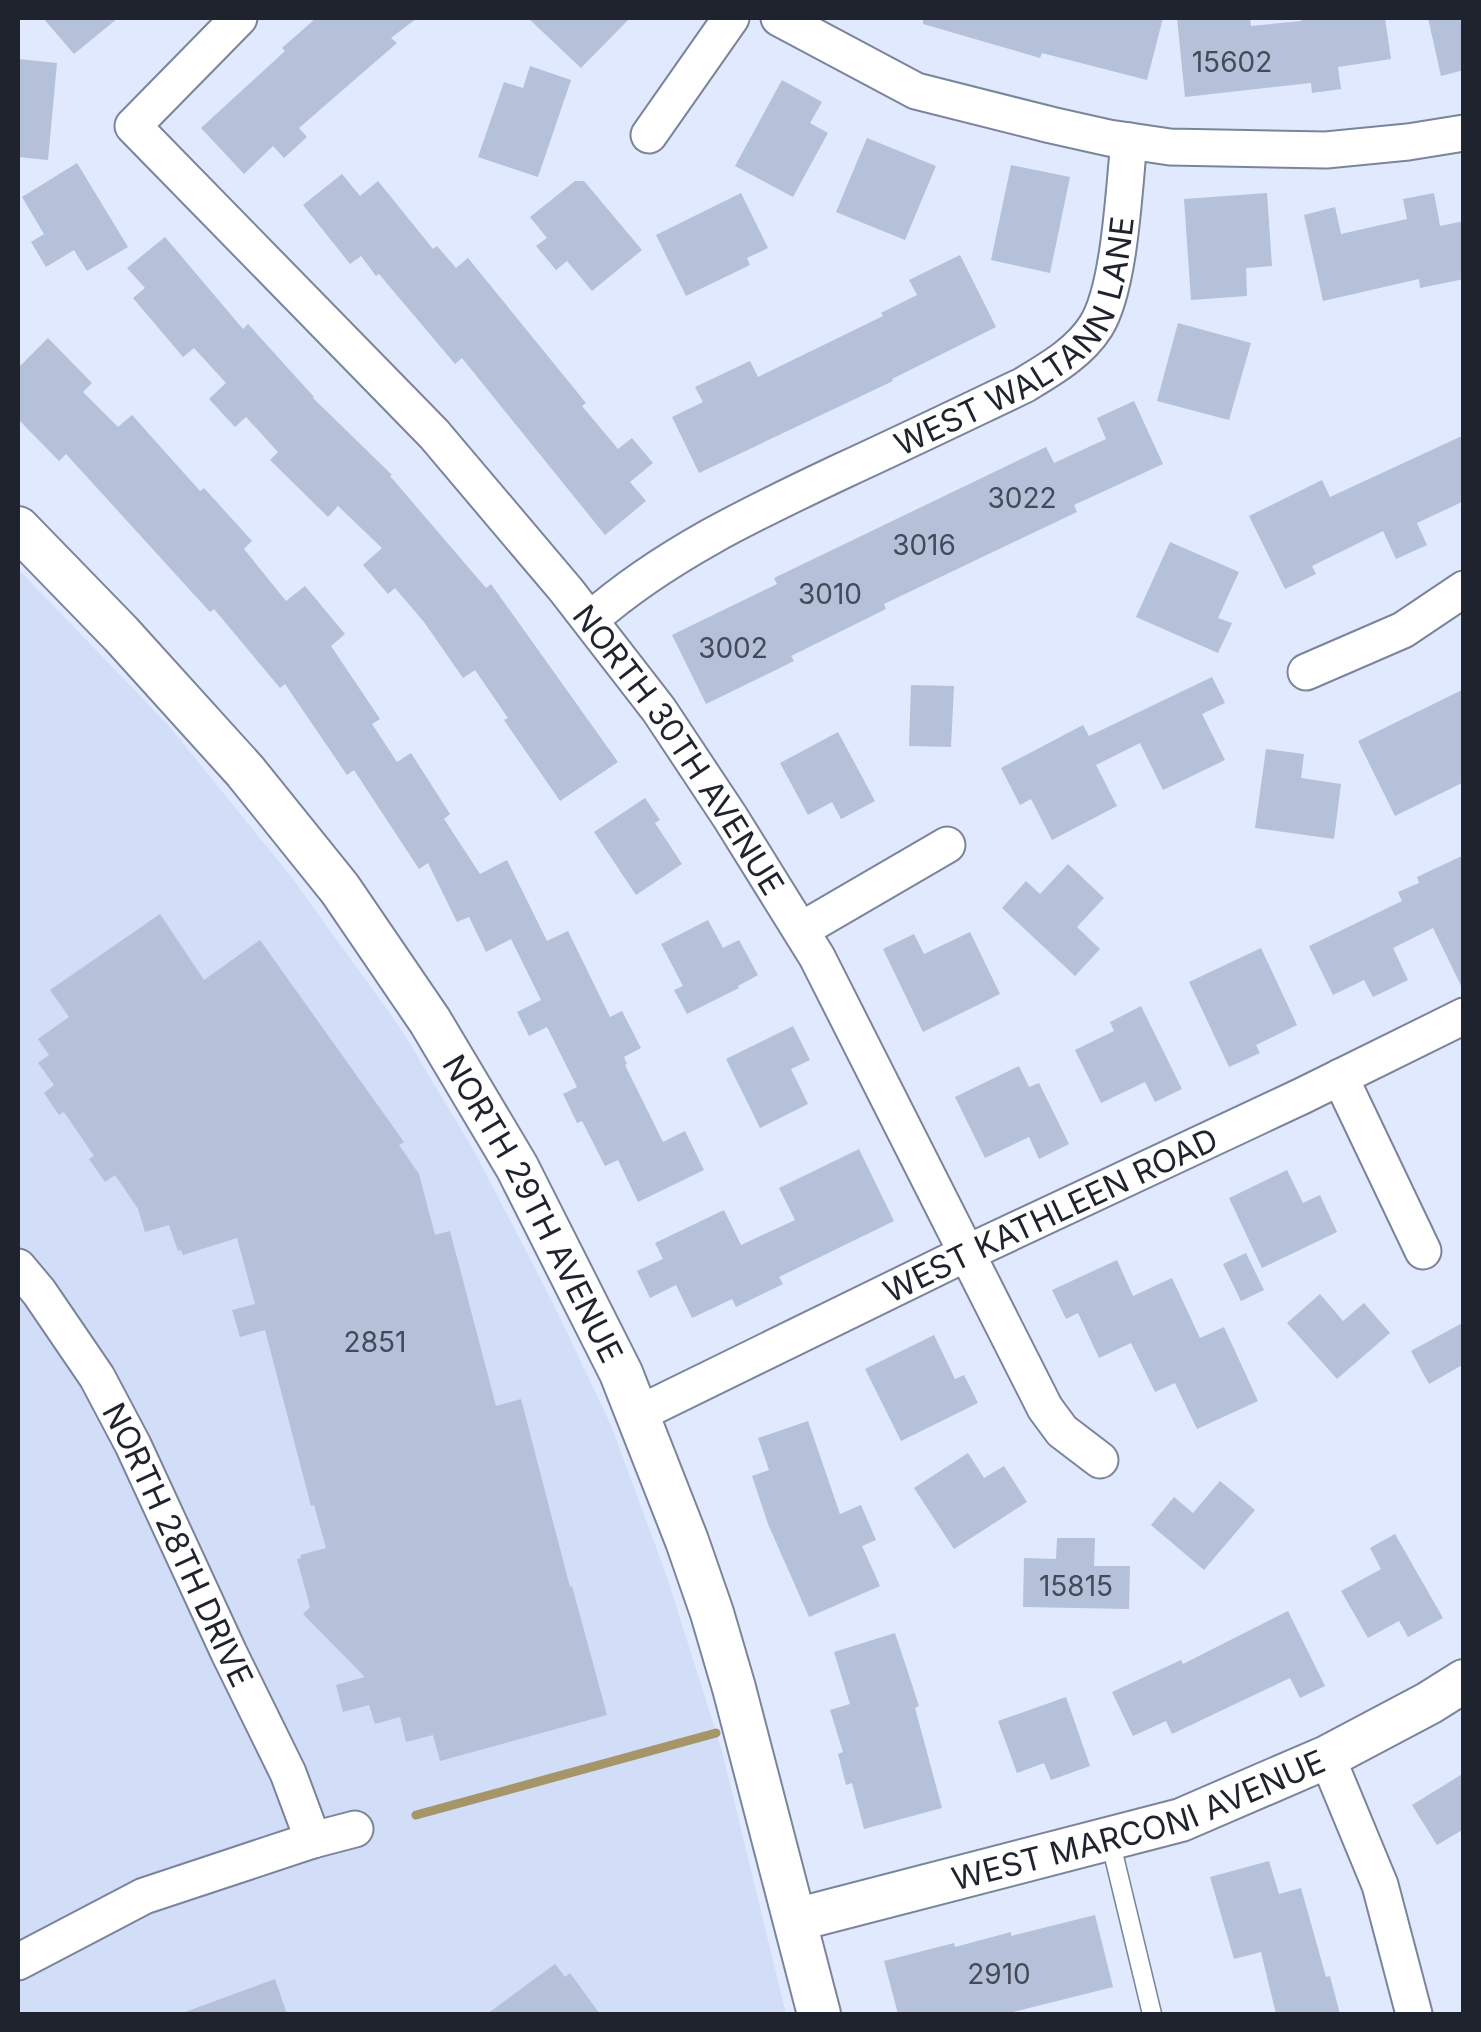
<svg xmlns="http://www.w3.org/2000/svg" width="1481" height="2032" font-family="Inter,sans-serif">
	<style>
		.built { fill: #d2ddf7 }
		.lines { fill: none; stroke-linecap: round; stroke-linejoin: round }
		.stream { stroke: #a59568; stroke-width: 9 }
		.building { fill: #b5c0d9 }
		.service-casing { stroke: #7a849b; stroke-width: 21 }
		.minor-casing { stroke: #7a849b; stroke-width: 39 }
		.tertiary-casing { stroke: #7a849b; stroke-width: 46 }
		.service { stroke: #fff; stroke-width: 18 }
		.minor { stroke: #fff; stroke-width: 35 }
		.tertiary { stroke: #fff; stroke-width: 42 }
		.labels { text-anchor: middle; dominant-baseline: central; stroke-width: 8; stroke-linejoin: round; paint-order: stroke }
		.number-label { font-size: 28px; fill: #444a58 }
		.street-label { font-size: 32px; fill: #1f232d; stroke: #e0e9fe }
	</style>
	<rect width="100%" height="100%" fill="#e0e9fe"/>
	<path class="built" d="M18,569L169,726L293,879L401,1029L474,1151L551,1299L610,1423L666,1574L722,1751L786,2014H18Z"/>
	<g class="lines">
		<path class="stream" d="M416,1815L716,1733"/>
	</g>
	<path class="building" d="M43,18H118L74,54Z
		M316,18H417L391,38L397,43L299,128L307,137L284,158L273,146L244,174L201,128L285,51L282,48Z
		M528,18H630L581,68Z
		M923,18H1163L1147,80L1042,53L1040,58L923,24Z
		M1177,18H1250L1251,26L1301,21V18H1385L1391,59L1338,67L1341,89L1312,93L1311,83L1185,97Z
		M1428,18H1464V70L1441,76Z
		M18,59L57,63L48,160L18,157Z
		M530,66L571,80L538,177L478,157L504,82L523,88Z
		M782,80L822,102L810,123L828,133L793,197L735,166Z
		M867,138L936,166L905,240L836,212Z
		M77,163L128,247L87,271L74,250L46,267L31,242L44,234L22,197Z
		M1011,165L1070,177L1050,273L991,260Z
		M342,174L360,196L378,181L433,249L437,246L456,268L468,258L586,403L582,406L618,449L632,438L653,463L630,482L646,501L605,535L462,358L455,364L379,274L376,276L361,256L350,264L303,205Z
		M575,181H584L642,250L592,291L567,261L556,270L536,246L547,238L530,217Z
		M741,193L768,248L747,258L750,265L686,296L656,235Z
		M1267,193L1272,266L1246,268L1247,296L1191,300L1184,199Z
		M1434,193L1440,226L1464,221V279L1420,288L1419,279L1323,301L1304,215L1335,207L1341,234L1407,219L1403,199Z
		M165,237L243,329L248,324L314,397L313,398L392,475L390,476L486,588L491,584L618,762L560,801L504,720L508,718L475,670L463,678L424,622L395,588L388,594L363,565L382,548L338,506L328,517L270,460L278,452L246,417L235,427L209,399L226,383L194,348L183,357L133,298L145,288L127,268Z
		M960,255L996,327L892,379L893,381L699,473L672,417L703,402L695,387L750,361L758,377L883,316L881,313L917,295L909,280Z
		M1178,323L1251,343L1229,420L1157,401Z
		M48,338L92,383L83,392L118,427L132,415L200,491L204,488L252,541L244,549L286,601L305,586L345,634L331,646L380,719L372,724L397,762L411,753L450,814L444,819L480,874L507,860L547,941L568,931L610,1017L622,1011L641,1048L624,1057L627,1064L625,1065L663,1142L685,1131L704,1170L638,1202L618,1160L605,1166L582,1121L577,1123L563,1094L577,1087L547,1027L529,1036L517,1012L541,1000L511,939L486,952L469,917L457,922L428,863L419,869L354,770L347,775L285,684L280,688L214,609L210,612L66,454L59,461L18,419V368Z
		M1134,401L1163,464L1074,505L1077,512L884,604L886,609L791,656L794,661L706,704L672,635L777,584L774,578L1046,447L1054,463L1106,439L1097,418Z
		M1464,435V501L1417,523L1427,545L1396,559L1383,531L1312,566L1316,574L1285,589L1249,516L1322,480L1330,497Z
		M1170,542L1239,572L1218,618L1232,623L1218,653L1136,617Z
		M1212,677L1225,703L1202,714L1225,760L1163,790L1140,743L1096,765L1117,806L1052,840L1031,799L1020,805L1001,768L1083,725L1089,736Z
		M911,685L954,686L951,747L909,746Z
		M1464,689V782L1395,816L1358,741Z
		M838,732L875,801L841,819L832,802L808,815L780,763Z
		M1266,749L1304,754L1301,778L1341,784L1334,839L1255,828Z
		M645,798L660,820L655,823L682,864L636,895L594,832Z
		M1464,855V992L1433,928L1393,948L1408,980L1373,997L1364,980L1333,995L1309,946L1402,901L1398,892L1419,883L1417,877Z
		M1068,864L1104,898L1077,927L1100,949L1075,976L1002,908L1026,881L1040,894Z
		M160,914L204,980L260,940L404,1142L399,1145L419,1174L435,1235L450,1231L496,1406L521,1399L570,1587L572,1586L607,1715L440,1761L433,1735L406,1742L400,1717L375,1724L369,1705L343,1712L336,1685L365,1677L303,1614L310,1607L297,1559L301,1558L300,1555L326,1548L314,1505L311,1506L265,1330L240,1337L232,1310L255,1304L237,1238L183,1255L181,1250L178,1251L169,1225L145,1232L138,1209L115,1175L105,1182L89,1159L94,1156L64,1112L59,1115L44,1093L54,1085L38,1063L49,1055L38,1039L69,1017L50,990Z
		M708,920L723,948L739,940L758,975L738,986L739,988L687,1014L674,990L683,986L661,944Z
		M970,932L1000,994L923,1032L883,949L914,934L924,954Z
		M1261,948L1297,1025L1256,1045L1260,1053L1229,1067L1189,982Z
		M1141,1006L1182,1089L1155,1102L1145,1082L1101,1103L1075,1050L1114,1031L1110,1022Z
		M793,1026L810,1060L791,1069L808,1104L760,1128L726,1059Z
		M1019,1066L1029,1087L1039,1083L1069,1144L1039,1159L1029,1137L985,1158L955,1097Z
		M859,1149L894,1221L779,1277L783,1284L736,1307L732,1299L692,1318L676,1285L650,1298L637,1271L663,1259L655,1243L724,1210L741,1245L795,1220L779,1188Z
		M1287,1170L1303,1203L1320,1195L1337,1232L1262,1268L1229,1198Z
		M1246,1253L1264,1290L1241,1301L1223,1264Z
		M1117,1260L1133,1296L1172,1278L1200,1338L1224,1327L1258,1401L1197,1429L1175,1383L1155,1392L1131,1343L1099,1358L1078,1313L1066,1319L1052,1290Z
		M1320,1294L1343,1321L1364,1303L1390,1333L1337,1379L1287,1323Z
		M1464,1322V1364L1429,1384L1411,1351Z
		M934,1335L955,1379L964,1375L978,1403L901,1441L865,1369Z
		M808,1421L840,1514L861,1505L876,1540L862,1546L880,1586L809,1617L768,1524L752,1476L769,1470L758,1438Z
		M968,1453L984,1478L1004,1466L1027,1502L954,1549L914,1488Z
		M1220,1481L1255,1510L1204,1570L1151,1525L1174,1497L1193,1513Z
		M1395,1534L1443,1618L1408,1637L1399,1621L1368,1638L1341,1591L1381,1569L1370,1548Z
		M1057,1538H1095L1094,1566H1130L1129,1609L1023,1607L1024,1558L1056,1559Z
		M1288,1611L1325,1686L1300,1698L1290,1678L1172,1734L1166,1721L1133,1736L1112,1692L1181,1660L1183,1664Z
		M895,1633L919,1706L915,1708L942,1808L864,1829L852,1783L846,1785L838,1754L843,1752L830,1710L850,1704L834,1652Z
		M1066,1697L1090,1766L1051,1780L1044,1763L1017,1773L998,1721Z
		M1464,1773V1829L1437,1845L1412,1805Z
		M1269,1861L1279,1894L1301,1888L1326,1977L1330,1976L1340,2014H1276L1261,1952L1234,1959L1210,1877Z
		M1095,1915L1113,1987L1005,2014H898L884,1961L954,1943L955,1947L1011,1932V1936Z
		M555,1964L565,1977L570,1973L600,2014H487Z
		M275,1979L287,2014H186L185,2012Z"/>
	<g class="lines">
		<defs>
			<path id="service" d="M1110,1840L1152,2014"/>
			<g id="minor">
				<path id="s1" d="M239,18L133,126L434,434L566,590L659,710L730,817L817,957L1045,1408L1062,1431L1100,1460"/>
				<path d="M779,18L916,91L1051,125L1109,138L1170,147L1326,150L1408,142L1464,133"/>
				<path d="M649,135L731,18"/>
				<path id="s2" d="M590,620C664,555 753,513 842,471C903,443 963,414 1024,385C1050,369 1079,353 1096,326C1120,288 1124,188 1129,141"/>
				<path d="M1306,672L1403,630L1464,589"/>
				<path d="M801,930L947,845"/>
				<path d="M1340,1077L1423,1251"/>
				<path id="s3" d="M18,1267L39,1292L97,1377L133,1445L229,1653L288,1773L313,1840"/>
				<path id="s4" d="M638,1414L967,1253L1302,1096L1464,1016"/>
				<path d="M1327,1757L1380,1885L1414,2014"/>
				<path d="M18,1962L144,1896L313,1840L355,1829"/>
			</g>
			<g id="tertiary">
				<path id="s5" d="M18,528L121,634L245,771L340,889L430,1021L517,1167L621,1373L687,1541L712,1613L734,1688L819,2014"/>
				<path id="s6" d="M795,1920L1181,1820L1327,1757L1429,1703L1464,1681"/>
			</g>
		</defs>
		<use href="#service" class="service-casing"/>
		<use href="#minor" class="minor-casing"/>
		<use href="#tertiary" class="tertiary-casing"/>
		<use href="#service" class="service"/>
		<use href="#minor" class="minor"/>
		<use href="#tertiary" class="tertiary"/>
	</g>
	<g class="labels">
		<g class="number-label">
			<text x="1232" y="62">15602</text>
			<text x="1022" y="498">3022</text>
			<text x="924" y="545">3016</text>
			<text x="830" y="594">3010</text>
			<text x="733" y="648">3002</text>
			<text x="375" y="1342">2851</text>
			<text x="1076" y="1586">15815</text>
			<text x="999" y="1974">2910</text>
		</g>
		<g class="street-label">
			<text stroke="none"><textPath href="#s2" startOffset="528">WEST WALTANN LANE</textPath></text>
			<text stroke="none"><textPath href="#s1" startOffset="982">NORTH 30TH AVENUE</textPath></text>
			<text stroke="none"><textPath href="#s5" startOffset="858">NORTH 29TH AVENUE</textPath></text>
			<text stroke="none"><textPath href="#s4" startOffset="458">WEST KATHLEEN ROAD</textPath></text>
			<text stroke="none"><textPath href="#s3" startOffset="322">NORTH 28TH DRIVE</textPath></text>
			<text stroke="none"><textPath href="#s6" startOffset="358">WEST MARCONI AVENUE</textPath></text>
		</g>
	</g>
	<rect width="1481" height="2032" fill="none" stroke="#1f232d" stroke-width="40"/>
</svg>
